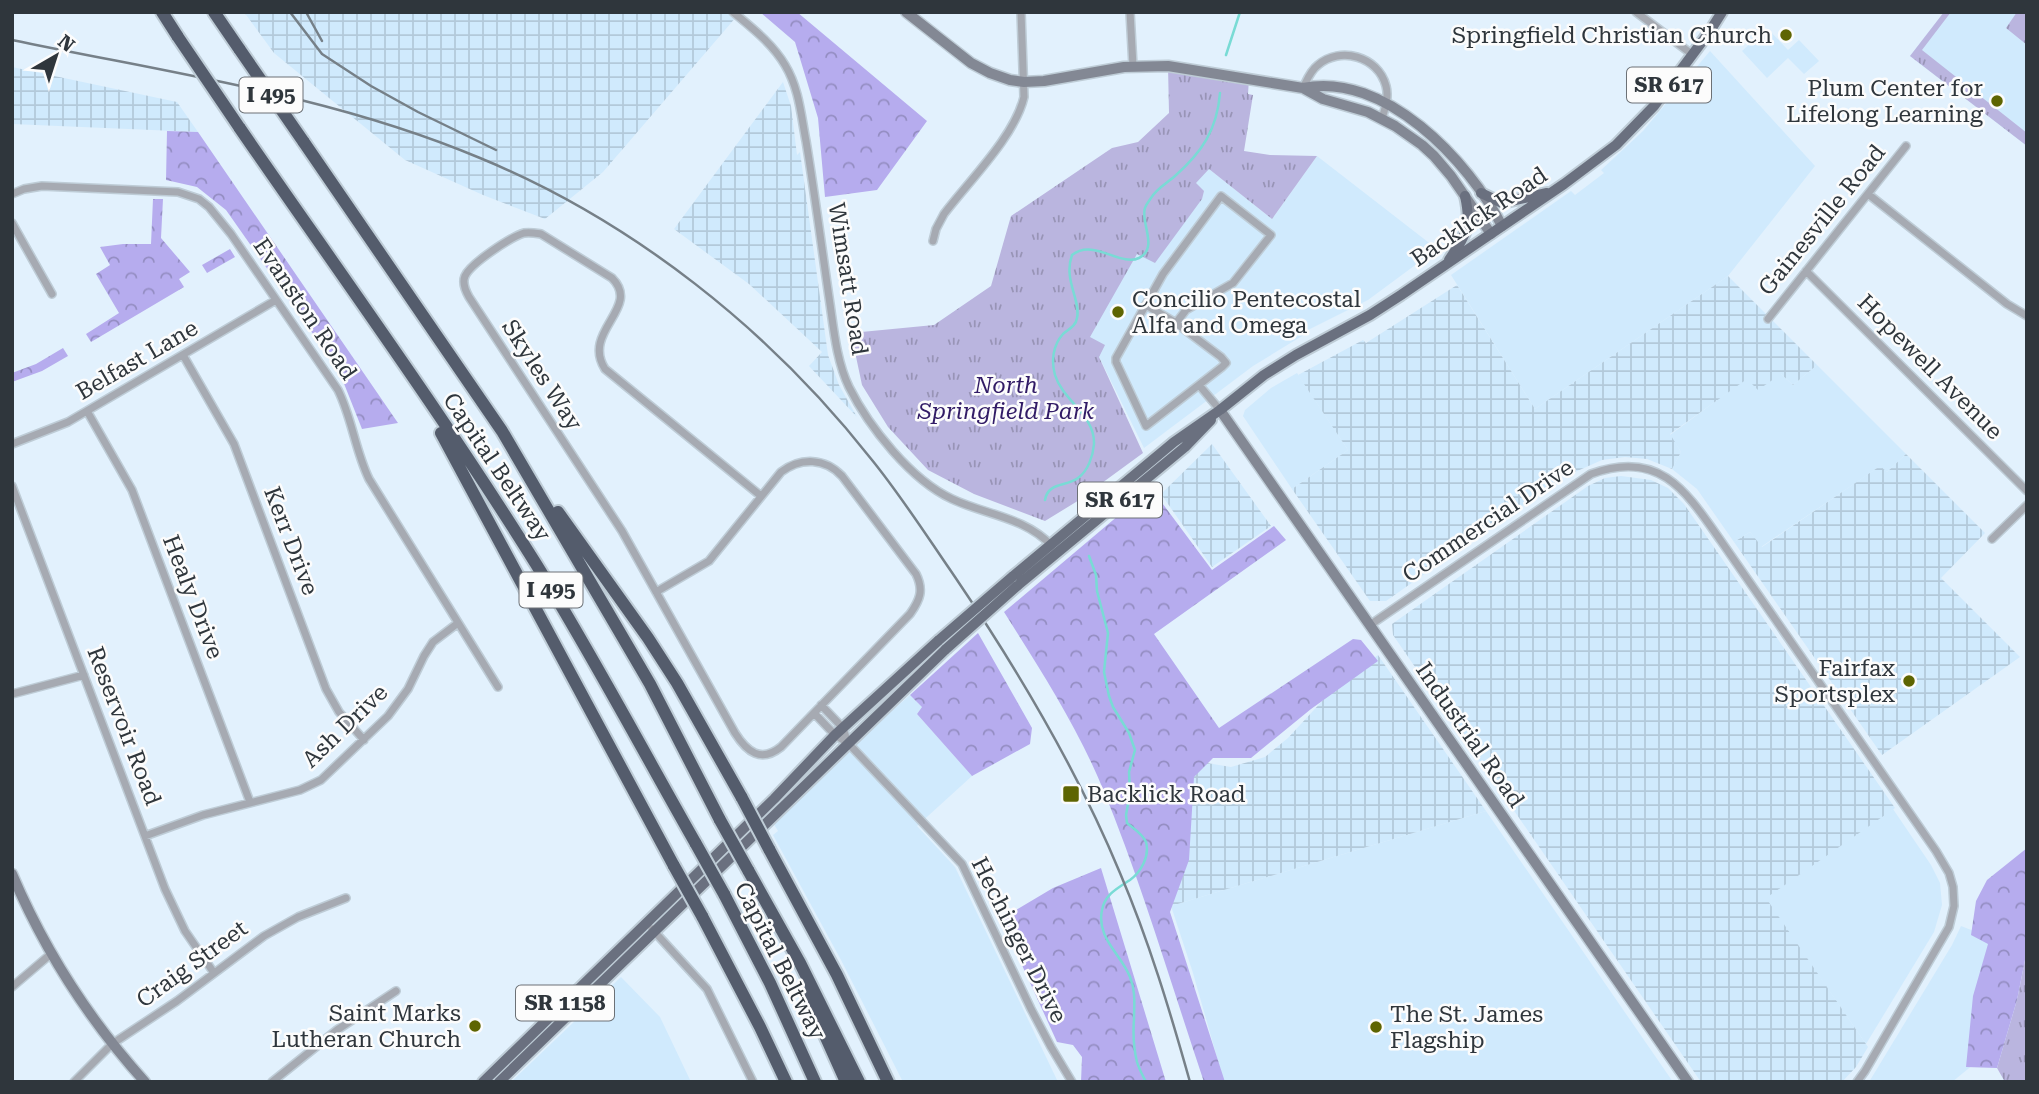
<svg xmlns="http://www.w3.org/2000/svg" width="2039" height="1094" font-family="'Roboto Serif',serif">
	<style>
		.built { fill: #d0eafd }
		.industrial { fill: url(#industrial-grid) }
		.grass { fill: url(#grass-tufts) }
		.forest { fill: url(#forest-crowns) }
		.lines { fill: none; stroke-linecap: round; stroke-linejoin: round }
		.stream { stroke: #79dbd5; stroke-width: 2.5 }
		.street-casing { stroke: #beccd6; stroke-width: 10 }
		.secondary-casing { stroke: #beccd6; stroke-width: 13 }
		.primary-casing { stroke: #beccd6; stroke-width: 14 }
		.highway-casing { stroke: #beccd6; stroke-width: 16 }
		.street { stroke: #a6aab2; stroke-width: 7 }
		.secondary { stroke: #838894; stroke-width: 10 }
		.primary { stroke: #6a707f; stroke-width: 10 }
		.highway { stroke: #545c6c; stroke-width: 12 }
		.rail { stroke: #768088; stroke-width: 2.5 }
		.primary-bridge-casing { stroke: #beccd6; stroke-width: 14; stroke-linecap: butt }
		.highway-bridge-casing { stroke: #beccd6; stroke-width: 16; stroke-linecap: butt }
		.primary-bridge { stroke: #6a707f; stroke-width: 10 }
		.highway-bridge { stroke: #545c6c; stroke-width: 12 }
		.poi-dot { fill: #5e6502; stroke: #fcfcfc; stroke-width: 2.5 }
		.labels { text-anchor: middle; dominant-baseline: central; stroke-width: 5; stroke-linejoin: round; paint-order: stroke }
		.shield { fill: #fcfcfc; stroke: #6c7176; stroke-width: 2 }
		.shield-label { font-size: 21px; font-weight: bold; fill: #2f363c }
		.poi-label { font-size: 23px; fill: #2f363c; stroke: #fcfcfc; text-anchor: end }
		.street-label { font-size: 23px; fill: #2f363c; stroke: #fcfcfc }
		.park-label { font-size: 23px; font-style: italic; fill: #311b66; stroke: #fcfcfc }
	</style>
	<defs>
		<pattern id="industrial-grid" width="8" height="8" patternUnits="userSpaceOnUse" patternTransform="scale(1.75)"><rect width="8" height="8" fill="#d0eafd"/><path d="M0 4h8M4 0v8" fill="none" stroke="#b3c9da"/></pattern>
		<pattern id="grass-tufts" width="24" height="20" patternUnits="userSpaceOnUse" patternTransform="scale(1.75)"><rect width="24" height="20" fill="#bab5df"/><path d="M3 7l-1-3M5 7V3M7 7l1-3M15 17l-1-3M17 17v-4M19 17l1-3" fill="none" stroke="#9894b6"/></pattern>
		<pattern id="forest-crowns" width="20" height="18" patternUnits="userSpaceOnUse" patternTransform="scale(1.75)"><rect width="20" height="18" fill="#b6acee"/><path d="M2 6a3 3 0 1 1 6 0M12 15a3 3 0 1 1 6 0" fill="none" stroke="#948dc2"/></pattern>
	</defs>
	<rect width="100%" height="100%" fill="#e2f1fd"/>
	<path class="built" d="M1944,12H2027V146L1910,56Z
		M1767,28L1788,50L1799,40L1819,61L1804,74L1788,58L1767,78L1742,51Z
		M1710,51L1815,166L1728,276L1535,409L1451,275L1571,191L1575,195L1604,173L1601,170L1643,131Z
		M1317,156L1437,249L1368,300L1306,331L1307,333L1253,366L1144,448L1069,296L1204,165L1272,219Z
		M1817,365L1906,454L1887,472L1879,467L1761,547L1750,532L1734,542L1697,489L1672,469L1681,452L1670,435L1747,378L1781,374L1793,385Z
		M1297,373L1348,450L1292,489L1243,416L1245,410L1271,388Z
		M910,695L922,707L917,714L972,776L917,826L955,867L1058,1082H903L841,960L773,835L778,831L770,818Z
		M1893,809L1931,865L1940,883L1942,905L1934,932L1866,1044L1765,898Z
		M1486,811L1673,1082H1224L1193,973L1171,906Z
		M1961,926L1997,940L1979,1060L1952,1082H1869L1952,945Z
		M621,977L660,1017L691,1082H511Z"/>
	<path class="industrial" d="M244,12H733L737,16L603,172L545,219L483,195L405,160L274,53Z
		M12,67L177,102L198,132L12,124Z
		M783,82L791,106L797,155L800,152L828,355L839,385L857,417L809,366L822,352L749,284L674,229Z
		M1728,276L1817,365L1793,385L1781,374L1758,390L1747,379L1670,434L1681,452L1672,469L1647,459L1625,457L1602,460L1575,472L1573,470L1386,601H1370L1292,489L1348,450L1298,375L1363,340L1366,343L1457,285L1535,409Z
		M1212,444L1271,526L1212,567L1161,494Z
		M1906,454L1985,533L1941,578L2020,657L1882,755L1734,542L1750,532L1762,547L1880,466L1887,472Z
		M1621,476L1651,480L1668,488L1684,504L1895,808L1766,898L1868,1047L1856,1067L1842,1082H1701L1393,635L1392,624L1588,486L1605,478Z
		M1378,655L1486,811L1171,906L1195,761L1231,767L1265,757L1288,738L1336,686Z"/>
	<path class="grass" d="M1944,12H1951L1922,50L2027,133V146L1910,56Z
		M2017,12H2027V45L2006,28Z
		M1168,66L1249,79L1248,94L1253,95L1244,151L1270,155L1317,156L1272,219L1209,169L1196,183L1204,191L1202,199L1155,263L1137,254L1090,337L1105,345L1099,357L1143,453L1076,502L1045,521L974,494L928,470L888,427L862,385L851,333L934,325L991,286L1011,216L1112,148L1138,142L1169,113Z
		M2027,950V1082H2005L1997,1068L2017,1000Z"/>
	<path class="forest" d="M760,12H797L927,121L877,190L825,197L818,118L795,42Z
		M167,131L198,132L398,423L362,429L339,371L226,210L197,187L166,180Z
		M153,199H163L161,238L190,272L179,279L184,287L91,342L86,334L119,313L96,274L110,265L100,247L123,244H151Z
		M230,249L235,257L207,273L202,265Z
		M63,348L68,356L42,371L12,382V373L36,364Z
		M1151,488L1212,570L1274,526L1286,540L1154,634L1219,728L1353,639L1361,640L1378,661L1311,709L1251,758H1213L1194,777L1189,860L1170,912L1225,1082H1204C1171,984 1142,884 1103,789C1077,726 1040,669 1004,612Z
		M978,633L1032,728L1030,744L972,776L917,714L922,707L910,695Z
		M2027,848V950L2017,1000L1997,1068L1966,1067L1973,996L1988,944L1971,935L1976,901L1987,880Z
		M1101,868L1166,1082H1081L1082,1057L1073,1045L1057,1042L1001,919L1053,888Z"/>
	<g class="lines">
		<path class="stream" d="M1226,55L1240,12
			M1045,500C1048,482 1066,487 1078,478C1088,471 1093,456 1094,444C1095,415 1063,401 1055,375C1051,361 1053,345 1063,334C1069,329 1076,326 1077,318C1081,300 1063,280 1072,255C1094,238 1120,267 1139,258C1159,248 1140,222 1145,208C1146,204 1149,201 1151,198C1156,189 1167,183 1175,176C1202,152 1217,130 1220,93
			M1089,556L1096,575L1097,591L1108,633L1104,672L1109,696L1113,707L1129,733L1135,750L1129,772L1130,793L1126,815L1127,823C1133,828 1143,834 1146,842C1150,856 1141,872 1130,880C1118,888 1105,894 1102,910C1096,938 1121,954 1130,977C1136,992 1134,1004 1134,1019C1133,1033 1134,1050 1137,1062C1139,1069 1143,1076 1146,1082"/>
		<defs>
			<path id="street" d="M733,12C752,28 772,43 785,65C799,88 801,115 806,141C815,195 822,250 830,304C834,332 837,362 849,387C869,427 911,480 952,499C986,515 1025,517 1052,546
				M1130,12L1133,66
				M1636,12L1693,55
				M1303,88C1307,80 1310,71 1318,65C1340,46 1378,56 1386,86C1389,97 1385,108 1382,119
				M12,194L24,189L42,186L178,192L199,199L209,207L231,234L338,390C352,418 355,450 369,479L498,687
				M1868,194L2007,304L2027,316
				M12,223L52,294
				M933,241L936,229L944,214C969,181 1015,136 1024,97L1021,12
				M1806,271L2027,491
				M1146,305L1176,323L1221,357L1226,363L1222,367L1146,426L1116,362V358L1163,274L1221,196L1271,235L1233,283L1186,310L1176,323
				M1768,319L1906,146
				M183,355L234,444L326,689L339,712L364,740
				M1199,385L1220,410
				M87,411L132,490L250,802
				M12,444L68,422L276,300
				M12,486L165,889L185,931L214,973
				M1992,539L2027,505
				M656,592L709,561L781,472C801,457 825,458 842,476L916,574C924,590 920,600 910,614L781,747C761,763 747,752 735,733L622,531L469,297C465,290 462,283 465,276C471,263 511,237 524,233C530,232 535,233 541,234L612,278C642,308 581,331 605,369L761,496
				M1370,625L1591,474C1660,449 1686,491 1721,541L1936,851L1949,873L1953,887L1954,906L1949,927L1865,1071L1857,1082
				M12,694L84,675
				M821,705L843,728L848,743
				M814,713L835,735L848,743L962,864L1031,1009L1051,1047L1072,1082
				M145,836L203,815L300,790L321,780L388,716L408,689L424,656L433,642L458,623
				M652,929L707,989L753,1082
				M12,987L52,953
				M74,1082L112,1044L177,1001L264,936L298,917L346,898
				M272,1082L337,1030L396,991"/>
			<path id="secondary" d="M906,12L971,63L990,73L1010,80L1024,82L1044,81L1124,67L1168,66L1303,88L1323,99L1368,112L1395,126L1422,145L1434,156L1451,176L1491,234
				M1303,88C1384,71 1469,161 1502,226
				M1220,410L1688,1082
				M12,874C44,949 90,1021 145,1082"/>
			<path id="primary" d="M1481,193L1502,203L1547,193
				M1449,260C1466,234 1472,228 1465,196
				M1012,577L1174,442L1220,410L1264,375L1296,355L1370,315L1401,295L1564,184L1616,145L1654,106L1710,31L1722,12
				M1017,586L1185,447L1211,420
				M483,1082L774,799L835,735L939,640
				M499,1082L946,649"/>
			<path id="highway" d="M162,12L178,37
				M214,12L240,50
				M239,127C339,272 443,415 536,564C593,656 643,751 696,844
				M303,141L502,431L650,684L720,820
				M441,433L674,866
				M558,512L648,638L677,683L742,798
				M769,849L837,975L888,1082
				M748,870L800,963L859,1082
				M724,894L770,983L815,1082
				M702,916L760,1027L786,1082
				M806,993L846,1082"/>
		</defs>
		<use href="#street" class="street-casing"/>
		<use href="#secondary" class="secondary-casing"/>
		<use href="#primary" class="primary-casing"/>
		<use href="#highway" class="highway-casing"/>
		<use href="#street" class="street"/>
		<use href="#secondary" class="secondary"/>
		<use href="#primary" class="primary"/>
		<use href="#highway" class="highway"/>
		<path class="rail" d="M290,12L322,54L371,86L418,112L496,150
			M306,12L322,41
			M12,40C169,73 331,95 480,158C633,221 770,330 872,460C902,497 928,538 955,577C1018,670 1077,769 1120,873C1149,941 1170,1011 1190,1082"/>
		<defs>
			<path id="primary-bridge" d="M939,640L1012,577
				M946,649L1017,586"/>
			<path id="highway-bridge" d="M178,37L239,127
				M240,50L303,141
				M742,798L769,849
				M720,820L748,870
				M696,844L724,894
				M674,866L702,916"/>
		</defs>
		<use href="#primary-bridge" class="primary-bridge-casing"/>
		<use href="#highway-bridge" class="highway-bridge-casing"/>
		<use href="#primary-bridge" class="primary-bridge"/>
		<use href="#highway-bridge" class="highway-bridge"/>
	</g>
	<g class="poi-dot">
		<circle cx="1786" cy="35" r="7"/>
		<circle cx="1997" cy="101" r="7"/>
		<circle cx="1118" cy="312" r="7"/>
		<circle cx="1909" cy="681" r="7"/>
		<rect x="1062" y="785" width="18" height="18" rx="3.5"/>
		<circle cx="475" cy="1026" r="7"/>
		<circle cx="1376" cy="1027" r="7"/>
	</g>
	<g class="labels">
		<g class="shield">
			<rect x="1627" y="67.5" width="84" height="35" rx="5"/>
			<rect x="239.5" y="77.5" width="63" height="35" rx="5"/>
			<rect x="1078" y="482.5" width="84" height="35" rx="5"/>
			<rect x="519.5" y="572.5" width="63" height="35" rx="5"/>
			<rect x="516" y="985.5" width="98" height="35" rx="5"/>
		</g>
		<g class="shield-label">
			<text x="1669" y="85">SR 617</text>
			<text x="271" y="95">I 495</text>
			<text x="1120" y="500">SR 617</text>
			<text x="551" y="590">I 495</text>
			<text x="565" y="1003">SR 1158</text>
		</g>
		<g class="poi-label">
			<text x="1772" y="35">Springfield Christian Church</text>
			<text x="1983" y="88">Plum Center for<tspan x="1983" dy="26">Lifelong Learning</tspan></text>
			<text x="1132" y="299" text-anchor="start">Concilio Pentecostal<tspan x="1132" dy="26">Alfa and Omega</tspan></text>
			<text x="1895" y="668">Fairfax<tspan x="1895" dy="26">Sportsplex</tspan></text>
			<text x="1087" y="794" text-anchor="start">Backlick Road</text>
			<text x="461" y="1013">Saint Marks<tspan x="461" dy="26">Lutheran Church</tspan></text>
			<text x="1390" y="1014" text-anchor="start">The St. James<tspan x="1390" dy="26">Flagship</tspan></text>
		</g>
		<g class="street-label">
			<text transform="translate(1479 217) rotate(-34)">Backlick Road</text>
			<text transform="translate(1822 220) rotate(-51)">Gainesville Road</text>
			<text transform="translate(848 279) rotate(81)">Wimsatt Road</text>
			<text transform="translate(305 309) rotate(56)">Evanston Road</text>
			<text transform="translate(137 360) rotate(-30)">Belfast Lane</text>
			<text transform="translate(1930 367) rotate(45)">Hopewell Avenue</text>
			<text transform="translate(542 375) rotate(57)">Skyles Way</text>
			<text transform="translate(497 467) rotate(56)">Capital Beltway</text>
			<text transform="translate(1488 521) rotate(-34)">Commercial Drive</text>
			<text transform="translate(291 541) rotate(69)">Kerr Drive</text>
			<text transform="translate(193 597) rotate(69)">Healy Drive</text>
			<text transform="translate(124 726) rotate(69)">Reservoir Road</text>
			<text transform="translate(345 726) rotate(-44)">Ash Drive</text>
			<text transform="translate(1470 735) rotate(55)">Industrial Road</text>
			<text transform="translate(1019 940) rotate(63)">Hechinger Drive</text>
			<text transform="translate(780 961) rotate(63)">Capital Beltway</text>
			<text transform="translate(192 964) rotate(-36)">Craig Street</text>
		</g>
		<g class="park-label">
			<text x="1006" y="385">North<tspan x="1006" dy="26">Springfield Park</tspan></text>
		</g>
	</g>
	<rect width="2039" height="1094" fill="none" stroke="#2f363c" stroke-width="28"/>
	<g transform="translate(56 56) rotate(39)" stroke="#fcfcfc" stroke-width="5" paint-order="stroke">
	<path d="M0-5L12 26L0 18L-12 26Z" fill="#2f363c"/>
	<text y="-10" font-size="19" font-weight="bold" text-anchor="middle" fill="#2f363c">N</text>
	</g>
</svg>
